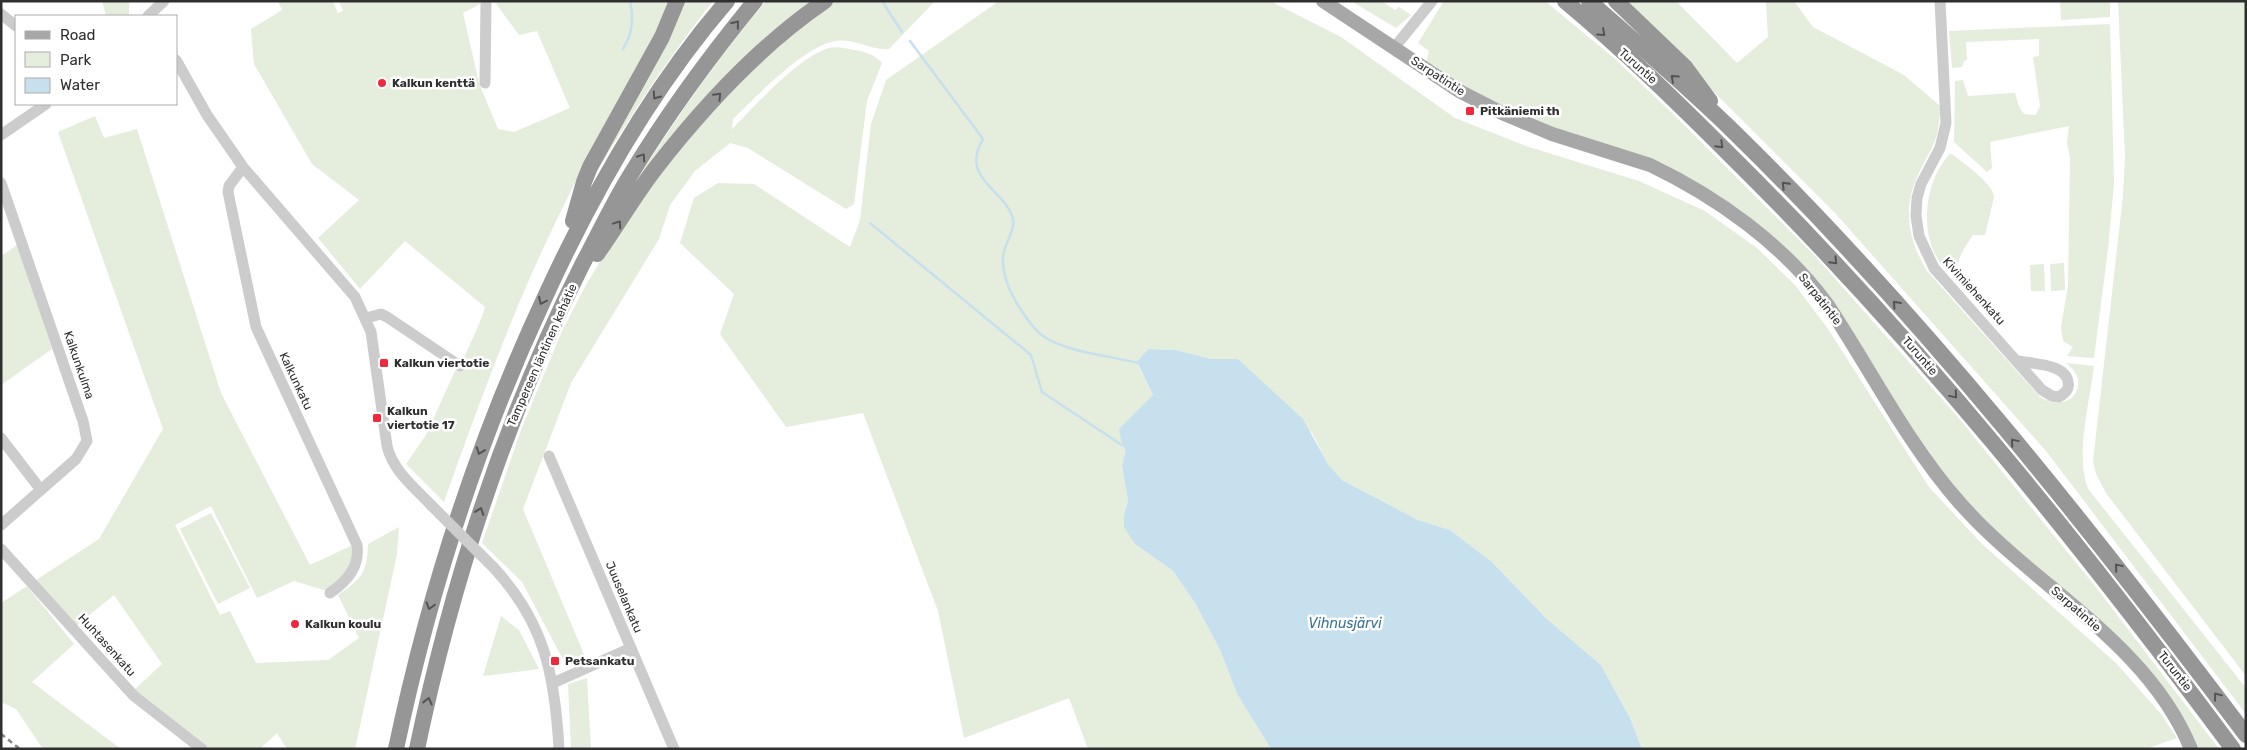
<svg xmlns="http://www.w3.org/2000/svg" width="2247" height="750" font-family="Rubik,sans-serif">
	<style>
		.green { fill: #e5eddc }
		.water { fill: #c7e0ee }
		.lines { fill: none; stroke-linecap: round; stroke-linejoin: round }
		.stream { stroke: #c7e0ee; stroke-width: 2.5 }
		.minor { stroke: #ccc; stroke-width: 11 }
		.major { stroke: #a7a7a7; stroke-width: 14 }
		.highway { stroke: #969696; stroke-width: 16 }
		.rail { stroke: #848484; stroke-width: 2.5; stroke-dasharray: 5 4; stroke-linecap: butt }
		.minor-bridge { stroke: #ccc; stroke-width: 11 }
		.oneway { stroke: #535353 }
		.poi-dot { fill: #ef283b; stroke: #fff; stroke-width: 2 }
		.labels { text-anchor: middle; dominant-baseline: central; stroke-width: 5; stroke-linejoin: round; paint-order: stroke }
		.street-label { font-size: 12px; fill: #2f2f2f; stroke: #fff }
		.poi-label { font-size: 12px; font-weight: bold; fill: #2f2f2f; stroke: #fff; text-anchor: start }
		.water-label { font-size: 14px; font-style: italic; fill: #387496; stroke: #fff }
	</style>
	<rect width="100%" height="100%" fill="#fff"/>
	<path class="green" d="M102,1H129V16H106Z
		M278,1H333L338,13L343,11L339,1H480V4L463,13L479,83L498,129L514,132L570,108L537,31L519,35L494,1H673C637,68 599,133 566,201C517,298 480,400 444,502L406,464L426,435L455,371L459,370C467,348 479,329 485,307L405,241L360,289L318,238L359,200L312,164L254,64L251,29L282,10Z
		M685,1H713C665,62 629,119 589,184Z
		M766,1H816L617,214C661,138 710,68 766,1Z
		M832,1H935L889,49C871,51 855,38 836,41C805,45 757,96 733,119L732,129C755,106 798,57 829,48C837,46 847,49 855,50C864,51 877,56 882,63L867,101L854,204L846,209L748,148L730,143L695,171L670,205L659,239L571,383L523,509L586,659L566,665L522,582L482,543L521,430L562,331L587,283L632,210L732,87Z
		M999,1H1270L1341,37L1455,118L1526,146L1639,181L1705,211L1757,248L1795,285L1828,329L1929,487L1982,544L2116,663L2161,714L2177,738L2146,749H1642L1630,718L1601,665L1548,620L1492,562L1450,530L1418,520L1342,480L1328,464L1312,433L1238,359H1211L1176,350L1148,349L1137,363L1153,395L1126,450L1122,465L1128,501L1124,515L1135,544L1173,571L1195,603L1220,650L1237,694L1271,749H1088L1069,698L964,738L938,611L863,413L786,427L720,334L734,294L680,243L694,198L718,183L754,184L850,247L860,220L871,124L886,80Z
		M1351,1H1382L1395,10L1399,7L1411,15L1396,28Z
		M1444,1H1545L1614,58L1672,113L1814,255L1957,416L2099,591L2219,749H2199L2174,708L1948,483L1836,311L1706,192L1544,125L1465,88L1426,63L1429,51L1418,43Z
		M1623,1H1676L1737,63L1768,37L1766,1H1794L1813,27L1904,75L1940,106C1940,147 1926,152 1914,185C1903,215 1911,245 1927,271L2040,397C2070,416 2094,383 2066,363L2094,366C2090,400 2074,461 2089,490L2246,688V714L2046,451L1835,213Z
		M2060,1H2110V17L2061,20Z
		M2118,1H2246V676L2106,493L2096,474L2093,461L2123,196L2125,156Z
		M2110,24L2114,183L2108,249L2094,358L2067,356L2073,347L2063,341L2061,327L2068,286L2070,157L2067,143L2069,126L1990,142L1992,168L1987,172L1954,142L1955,81L1963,80L1968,96L2015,93L2019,107L2024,114L2036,115L2040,106L2033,57L2039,56V39L1966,42L1967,60L1964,61L1962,67L1952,68L1949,31Z
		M95,116L104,138L137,129L221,393L310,565L353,545C354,569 346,577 327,591L294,581L257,598L211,506L175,525L220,615L230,611L256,663L328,660L359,638L338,595C362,578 367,574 368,544L399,527L397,554L355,749H287L277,733L260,749H209L133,691L162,664L114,595L76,626L36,580L99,539L163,429L58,132Z
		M1950,154H1952C1963,163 1993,183 1994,197L1985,235H1973C1966,246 1955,260 1958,272L1955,276C1916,253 1921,183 1950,154Z
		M17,245L52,349L1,385V256Z
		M2064,263L2065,290L2051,291L2050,264Z
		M2044,264L2045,291H2031L2030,265Z
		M211,513L250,588L218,604L180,529Z
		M27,586L74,644L32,682L121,749H43L16,709L1,702V603Z
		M501,616L519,630L539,669L483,676Z
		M587,678L591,749H571L568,684Z"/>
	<path class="water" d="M1148,349L1176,350L1211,359H1238L1303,419L1328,464L1342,480L1418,520L1450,530L1492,562L1548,620L1601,665L1630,718L1642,749H1271L1237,694L1220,650L1195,603L1173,571L1135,544L1124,527V515L1128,501L1122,465L1126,450L1122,445L1119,429L1153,395L1137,362Z"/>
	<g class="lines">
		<path class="stream" d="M882,1L902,32
			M910,41L983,139C961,177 999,187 1011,213C1019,229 1004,241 1003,257C1002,273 1007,286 1015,300C1022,312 1031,327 1043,336C1065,352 1111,356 1138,363
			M623,49C632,35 634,18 630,1
			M870,223L1031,355L1042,392L1122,445"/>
		<path class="minor" d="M1940,1L1946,123L1940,148L1921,184L1917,198L1916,216L1919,236L1934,268L2042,390L2052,396L2059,397C2065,393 2070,389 2068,382C2066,364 2033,364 2018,361
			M1,14L16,26
			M148,16L164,1
			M1394,48L1432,1
			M176,60L207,115L243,167L355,297L371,332L387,446C393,471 414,487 431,505
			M485,83L486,1
			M1,135L46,104
			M243,167L229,186L228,192L256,327L357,545C360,567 347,581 330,593
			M1,183L83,421L87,441L76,459L1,525
			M366,318L381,314L387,317L460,366
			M1,438L41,490
			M549,456L674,749
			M1,549L134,696L202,749
			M494,568C545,623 555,676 559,749
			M553,683L631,648"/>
		<path class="major" d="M1323,1L1459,91L1502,113L1552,134L1650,165C1717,197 1783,244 1827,304C1871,370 1907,443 1959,502C2032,586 2147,641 2191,749"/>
		<path class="highway" d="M1565,1C1625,51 1680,105 1735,160C1918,341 2079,542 2233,749
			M1589,1C1639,45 1689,88 1736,134C1922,316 2090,528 2246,735
			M1616,1L1685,67L1710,101
			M573,221L584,182L590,167L662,37L677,1
			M597,254C617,226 634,196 655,169C703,107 759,46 825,1
			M396,749C429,592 477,442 545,297C593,192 651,89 727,1
			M417,749C452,582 505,418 582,265C598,235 613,203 631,174C668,113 710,56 755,1"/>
		<path class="rail" d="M1,734L20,749"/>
		<path class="minor-bridge" d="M431,505L494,568"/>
	</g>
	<defs><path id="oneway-chevron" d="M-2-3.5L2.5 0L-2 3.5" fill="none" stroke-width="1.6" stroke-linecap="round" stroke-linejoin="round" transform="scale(1.25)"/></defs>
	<g class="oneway">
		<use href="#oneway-chevron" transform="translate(736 24) rotate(-51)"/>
		<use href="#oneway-chevron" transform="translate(1602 33) rotate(42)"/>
		<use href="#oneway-chevron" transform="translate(1674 78) rotate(-138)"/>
		<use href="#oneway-chevron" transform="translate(656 96) rotate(125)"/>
		<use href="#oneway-chevron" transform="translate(718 96) rotate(-46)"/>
		<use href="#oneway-chevron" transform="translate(1720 145) rotate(45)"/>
		<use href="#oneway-chevron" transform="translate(642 157) rotate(-56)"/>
		<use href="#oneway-chevron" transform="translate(1785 185) rotate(-134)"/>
		<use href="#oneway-chevron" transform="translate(618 224) rotate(-56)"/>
		<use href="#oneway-chevron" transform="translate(1834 261) rotate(46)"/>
		<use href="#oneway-chevron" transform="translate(542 301) rotate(115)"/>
		<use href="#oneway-chevron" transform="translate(1896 304) rotate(-132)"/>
		<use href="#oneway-chevron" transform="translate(1954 395) rotate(50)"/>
		<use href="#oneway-chevron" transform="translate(2014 442) rotate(-130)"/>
		<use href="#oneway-chevron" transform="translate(480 451) rotate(110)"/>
		<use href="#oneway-chevron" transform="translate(480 511) rotate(-70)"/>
		<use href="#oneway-chevron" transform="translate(2118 567) rotate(-130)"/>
		<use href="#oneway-chevron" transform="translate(430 606) rotate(106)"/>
		<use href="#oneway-chevron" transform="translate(2217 696) rotate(-127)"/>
		<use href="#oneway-chevron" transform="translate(428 701) rotate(-76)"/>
	</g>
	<g class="poi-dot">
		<circle cx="382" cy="83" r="5"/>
		<rect x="1465" y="106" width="10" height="10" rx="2.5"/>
		<rect x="379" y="358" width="10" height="10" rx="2.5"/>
		<rect x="372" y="413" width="10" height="10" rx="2.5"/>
		<circle cx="295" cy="624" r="5"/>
		<rect x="550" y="656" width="10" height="10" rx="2.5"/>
	</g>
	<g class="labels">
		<g class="street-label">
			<text transform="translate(1638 66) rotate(42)">Turuntie</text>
			<text transform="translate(1438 76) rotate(33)">Sarpatintie</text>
			<text transform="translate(1974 291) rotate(48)">Kivimiehenkatu</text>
			<text transform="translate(1820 299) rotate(52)">Sarpatintie</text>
			<text transform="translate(542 355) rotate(-66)">Tampereen läntinen kehätie</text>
			<text transform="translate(1920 356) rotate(49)">Turuntie</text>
			<text transform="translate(79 365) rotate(71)">Kalkunkulma</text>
			<text transform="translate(296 381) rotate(65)">Kalkunkatu</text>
			<text transform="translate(624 597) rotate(67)">Juuselankatu</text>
			<text transform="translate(2076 609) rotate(41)">Sarpatintie</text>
			<text transform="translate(107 645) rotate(48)">Huhtasenkatu</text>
			<text transform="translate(2175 671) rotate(52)">Turuntie</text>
		</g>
		<g class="poi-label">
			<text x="392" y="83">Kalkun kenttä</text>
			<text x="1480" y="111">Pitkäniemi th</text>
			<text x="394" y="363">Kalkun viertotie</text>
			<text x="387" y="411">Kalkun<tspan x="387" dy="14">viertotie 17</tspan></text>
			<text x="305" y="624">Kalkun koulu</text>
			<text x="565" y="661">Petsankatu</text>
		</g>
		<g class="water-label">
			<text x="1345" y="623">Vihnusjärvi</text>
		</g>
	</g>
	<rect width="2247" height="750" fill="none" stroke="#2f2f2f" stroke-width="5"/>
	<rect x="15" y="15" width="162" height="90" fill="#ffffff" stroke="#acacac"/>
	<rect x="25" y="31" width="25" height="8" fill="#a7a7a7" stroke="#acacac"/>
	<text x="60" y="40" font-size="15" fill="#2f2f2f">Road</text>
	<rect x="25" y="52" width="25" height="15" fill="#e5eddc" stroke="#acacac"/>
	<text x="60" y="65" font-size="15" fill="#2f2f2f">Park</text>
	<rect x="25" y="78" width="25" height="15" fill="#c7e0ee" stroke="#acacac"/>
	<text x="60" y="90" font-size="15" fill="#2f2f2f">Water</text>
</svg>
